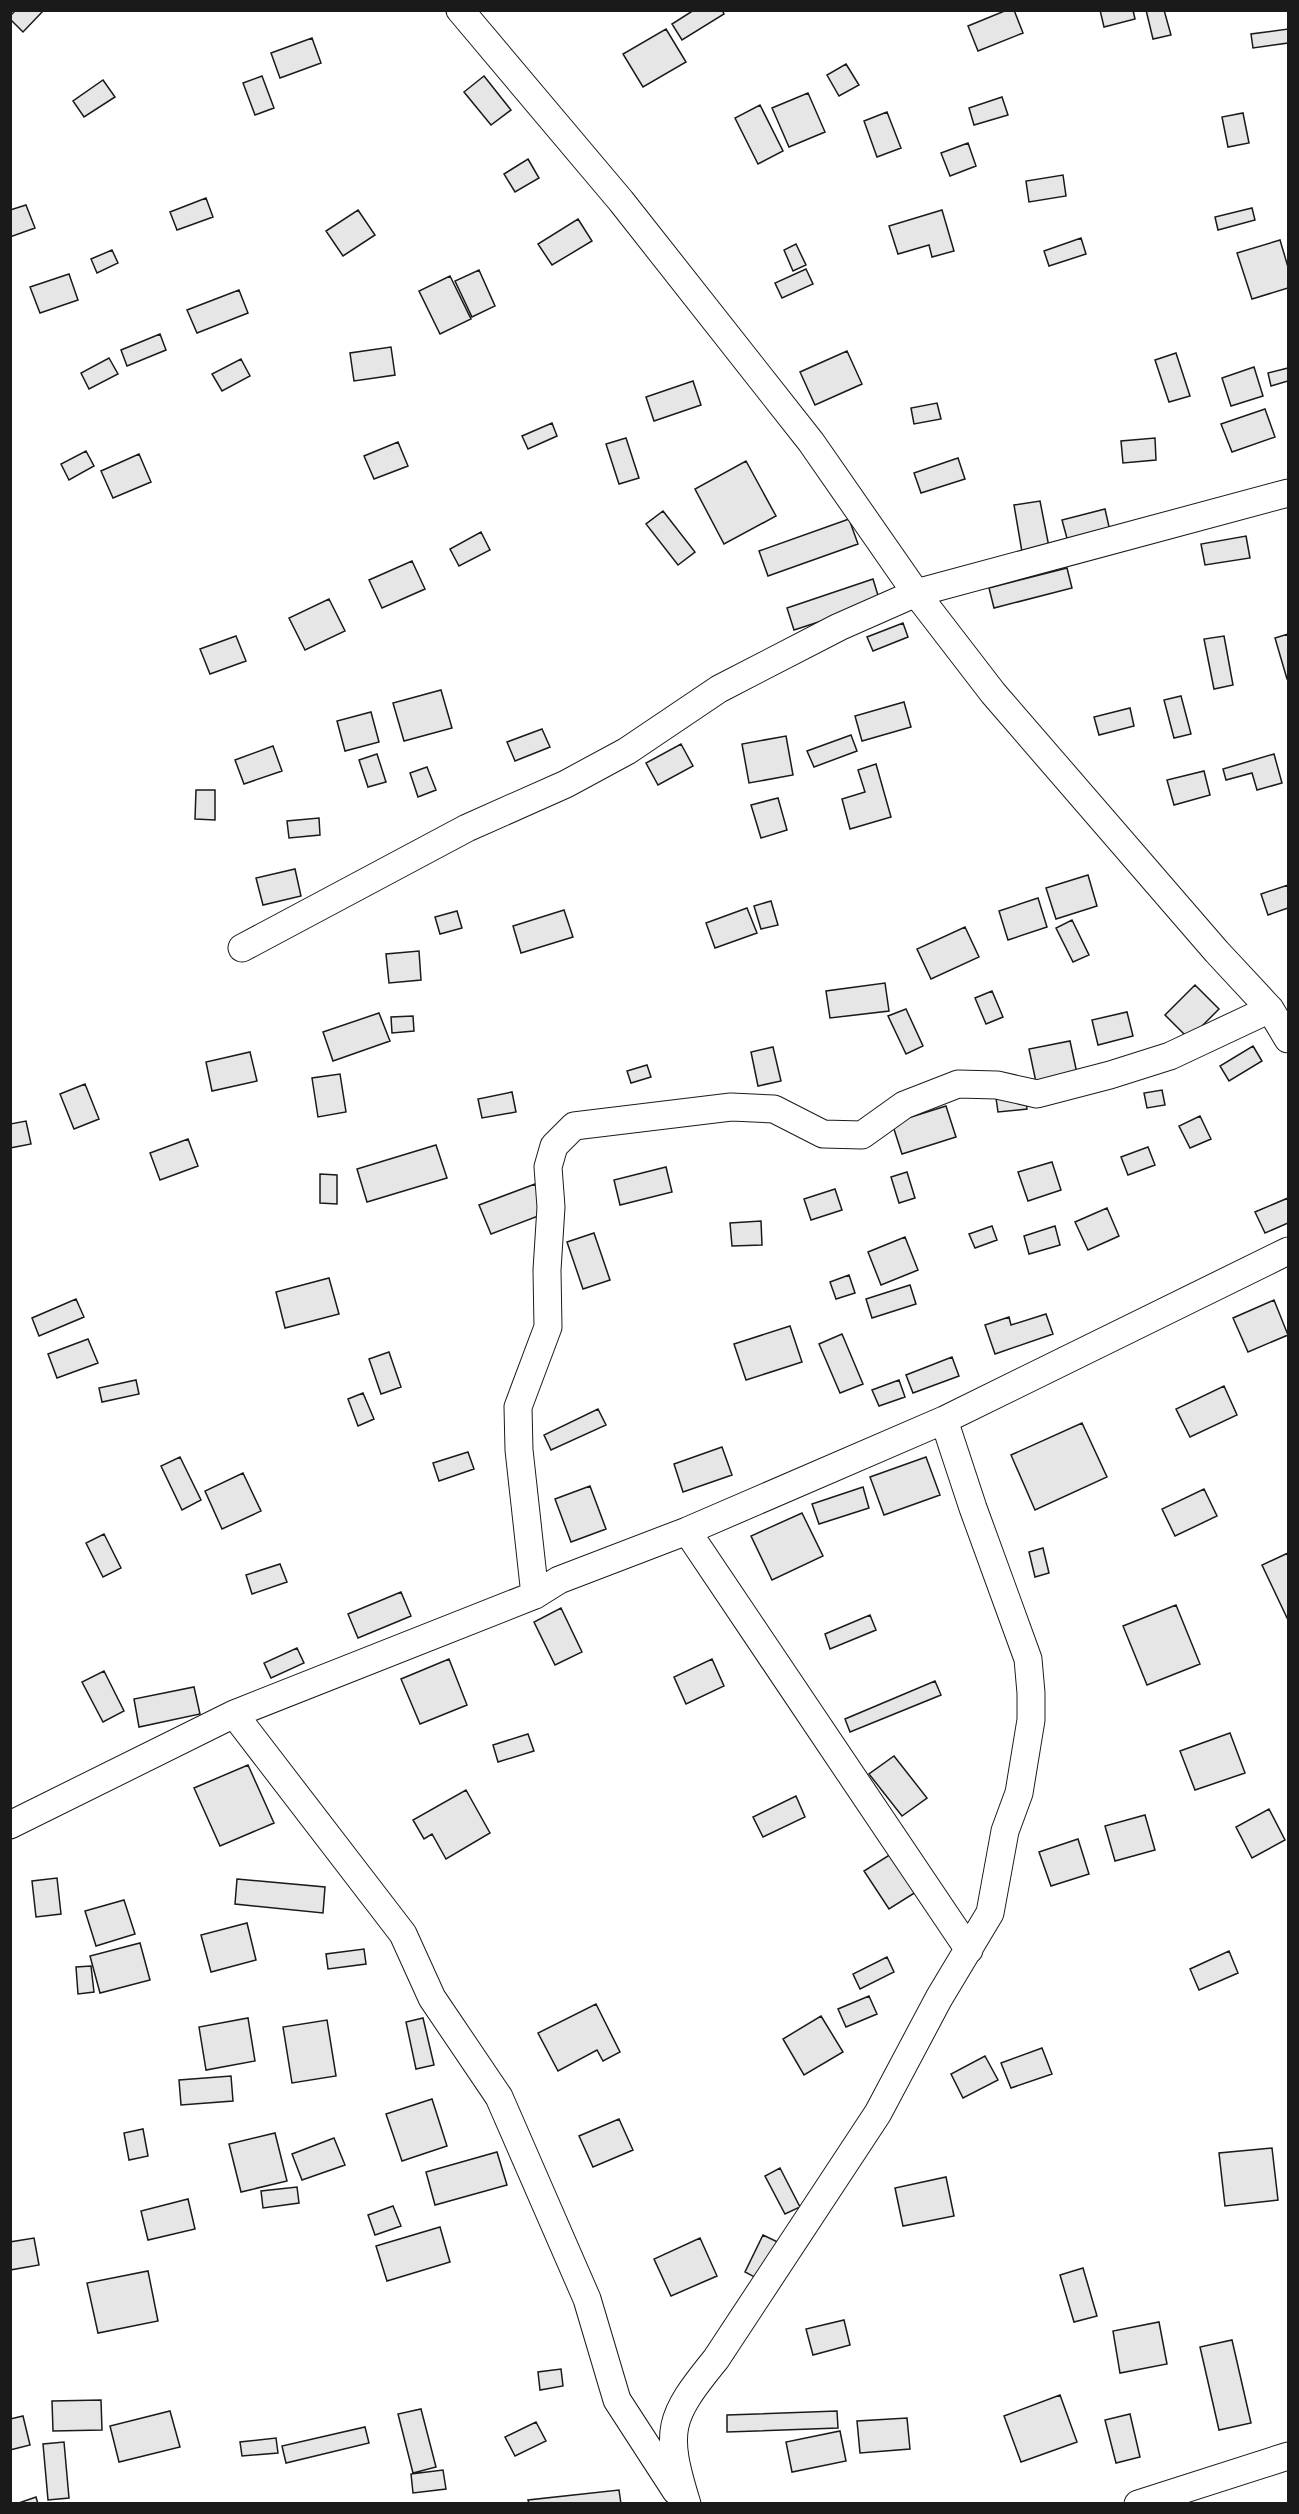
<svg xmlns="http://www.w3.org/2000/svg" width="1299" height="2514" font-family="Ubuntu,sans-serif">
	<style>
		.building { fill: #e6e6e6; stroke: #1a1a1a; stroke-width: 1.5 }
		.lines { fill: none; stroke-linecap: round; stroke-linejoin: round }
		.minor-casing { stroke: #1a1a1a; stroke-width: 29 }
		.minor { stroke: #fff; stroke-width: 27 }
	</style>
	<rect width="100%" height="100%" fill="#fff"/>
	<path class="building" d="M16,10H42L43,11L23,32L10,19V16Z
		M694,10H722L724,14L682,40L672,24Z
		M1007,10H1014L1023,33L978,51L968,26Z
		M1100,10H1133L1135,19L1104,27Z
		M1146,10H1164L1171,35L1153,39Z
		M666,29L686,62L643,87L623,54Z
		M1288,29V43L1253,48L1251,34Z
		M312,38L321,63L280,78L271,53Z
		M846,64L859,85L839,96L827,75Z
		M262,76L274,108L255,115L243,83Z
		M484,76L511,110L491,125L464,92Z
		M103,80L115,97L84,117L73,101Z
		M808,93L825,132L789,147L772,108Z
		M1002,97L1008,115L974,125L969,108Z
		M760,105L783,151L758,164L735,118Z
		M887,112L901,148L877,157L864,121Z
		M1243,113L1249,143L1228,147L1222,117Z
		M968,143L976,166L950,176L941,153Z
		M528,159L539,178L515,192L504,174Z
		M1063,175L1066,196L1029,202L1026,181Z
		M206,198L213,217L177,230L170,212Z
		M26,205L35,228L10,237V210Z
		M1252,208L1255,220L1218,230L1215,217Z
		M358,210L375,235L343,256L326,231Z
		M942,210L954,251L932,257L929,245L898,254L889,226Z
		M578,219L592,241L552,265L538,244Z
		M1081,238L1086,254L1049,266L1044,251Z
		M1280,240L1288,267V288L1252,299L1237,253Z
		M796,244L806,265L793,271L784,250Z
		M112,250L118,263L97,273L91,259Z
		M806,269L813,284L782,298L775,283Z
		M479,270L495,306L472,317L455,281Z
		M69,274L78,300L40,313L30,287Z
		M450,276L471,319L440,334L419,291Z
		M239,290L248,313L197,333L187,310Z
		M160,334L166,350L127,366L121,350Z
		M391,347L395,375L354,381L350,353Z
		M847,351L862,384L815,405L800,372Z
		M1176,353L1190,396L1169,402L1155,360Z
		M109,358L118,374L89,389L81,373Z
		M241,359L250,376L222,391L212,374Z
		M1254,367L1263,396L1231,406L1222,378Z
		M1288,368V381L1271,386L1268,373Z
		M693,381L701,405L654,421L646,397Z
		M937,403L941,419L914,424L911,408Z
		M1265,409L1275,437L1232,452L1221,424Z
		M552,423L557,436L528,449L522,436Z
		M626,438L639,478L619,484L606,444Z
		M1155,438L1156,460L1123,463L1121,441Z
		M398,442L408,466L374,479L364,456Z
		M86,451L94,466L69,480L61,464Z
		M139,454L151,482L113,498L101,471Z
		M958,458L965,479L921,493L914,473Z
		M746,461L776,516L724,544L695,489Z
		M1040,501L1049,547L1022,552L1014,505Z
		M1105,509L1110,531L1068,542L1062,520Z
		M663,511L695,552L678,565L646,524Z
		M849,519L858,544L768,576L759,551Z
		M481,532L490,550L459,566L450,549Z
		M1246,536L1250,558L1205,565L1201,544Z
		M412,561L425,589L382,608L369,580Z
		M1067,568L1072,588L994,608L989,588Z
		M873,579L880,602L794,630L787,608Z
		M329,599L345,631L305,650L289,618Z
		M903,623L908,637L873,651L867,637Z
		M1288,634V679H1287L1275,638Z
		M236,636L246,661L210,674L200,649Z
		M1224,636L1233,685L1214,689L1204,639Z
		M441,690L452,728L404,741L393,703Z
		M1181,696L1191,734L1174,738L1164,700Z
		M904,702L911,727L862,741L855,716Z
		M1130,708L1134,726L1099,735L1094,717Z
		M371,712L379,742L345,751L337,721Z
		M542,729L550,747L515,761L507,742Z
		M851,735L857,751L814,767L807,751Z
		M786,736L793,775L749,783L742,744Z
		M681,744L693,766L658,785L646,763Z
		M273,746L282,771L244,784L235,760Z
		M377,754L386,782L368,787L359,760Z
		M1274,754L1282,783L1257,790L1252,773L1226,780L1223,769Z
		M876,764L891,817L850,829L842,799L865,792L858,770Z
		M427,767L436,790L418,797L410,773Z
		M1204,771L1210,795L1174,805L1167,780Z
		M196,790H215V820L195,819Z
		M778,798L787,830L761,838L751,805Z
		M319,818L320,835L289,838L287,821Z
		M295,869L301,896L263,905L256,878Z
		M1088,875L1097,906L1056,919L1046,888Z
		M1288,885V908L1268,915L1261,894Z
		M1038,898L1047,927L1008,940L999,911Z
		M771,901L778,925L761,929L754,906Z
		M747,908L757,933L715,948L706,923Z
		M564,910L573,937L521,953L513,926Z
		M457,911L462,928L440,934L435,917Z
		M1072,920L1089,955L1073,962L1056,928Z
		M965,927L979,957L931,979L917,949Z
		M419,951L421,980L389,983L386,954Z
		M885,983L889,1011L830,1018L826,991Z
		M1195,985L1219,1009L1189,1039L1165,1015Z
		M992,991L1003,1017L986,1024L975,998Z
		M906,1009L923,1046L906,1054L888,1016Z
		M1127,1012L1133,1036L1098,1045L1092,1020Z
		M379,1013L390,1041L333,1061L323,1032Z
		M413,1016L414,1031L392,1033L391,1017Z
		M1070,1041L1078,1078L1037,1087L1029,1049Z
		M1253,1046L1262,1061L1229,1081L1220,1066Z
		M773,1047L781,1081L758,1086L751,1052Z
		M250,1052L257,1081L212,1091L206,1062Z
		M647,1065L651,1077L631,1083L627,1071Z
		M340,1074L346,1112L318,1117L312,1078Z
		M85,1084L99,1119L74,1129L60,1094Z
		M1162,1090L1165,1105L1147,1108L1144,1093Z
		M512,1092L516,1112L482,1118L478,1099Z
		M1025,1095L1027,1109L998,1112L996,1098Z
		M946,1106L956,1137L902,1154L892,1123Z
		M1200,1116L1211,1139L1190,1148L1179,1126Z
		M26,1121L31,1144L10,1148V1124Z
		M188,1139L198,1166L160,1180L150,1153Z
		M436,1145L447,1178L367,1202L357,1169Z
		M1148,1147L1155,1165L1128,1175L1121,1157Z
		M1052,1162L1061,1190L1028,1201L1018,1172Z
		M666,1167L672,1192L620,1205L614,1180Z
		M907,1172L915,1198L899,1203L891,1177Z
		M320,1174L337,1175V1204L320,1203Z
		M535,1184L546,1213L491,1234L479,1205Z
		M835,1189L842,1210L811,1220L804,1199Z
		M1288,1198V1223L1265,1233L1255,1212Z
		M1107,1208L1119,1236L1088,1250L1075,1222Z
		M761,1221L762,1245L732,1246L730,1223Z
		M992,1226L997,1240L975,1248L969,1234Z
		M1055,1226L1060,1245L1029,1254L1024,1236Z
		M594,1233L610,1280L583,1289L567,1242Z
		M905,1237L918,1270L881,1285L868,1252Z
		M849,1275L855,1293L836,1299L830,1282Z
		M329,1278L339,1314L285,1328L276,1292Z
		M910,1285L916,1304L872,1318L866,1299Z
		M76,1299L84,1317L39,1336L32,1318Z
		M1274,1300L1288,1335L1248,1352L1233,1318Z
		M1046,1314L1053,1334L995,1354L985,1325L1009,1317L1011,1325Z
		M790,1326L802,1362L746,1380L734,1344Z
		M842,1334L863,1384L840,1393L819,1344Z
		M88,1339L98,1363L57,1378L48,1354Z
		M389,1352L401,1387L381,1394L369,1359Z
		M952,1357L959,1376L913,1393L906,1375Z
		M136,1380L139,1394L102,1402L99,1388Z
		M899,1380L905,1397L879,1406L872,1390Z
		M1224,1386L1237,1415L1190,1437L1176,1409Z
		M363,1393L374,1419L358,1426L348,1399Z
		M598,1409L606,1425L551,1450L544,1435Z
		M1082,1423L1107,1477L1035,1510L1011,1455Z
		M722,1447L732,1475L683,1492L674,1464Z
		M468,1452L474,1469L439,1481L433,1463Z
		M180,1457L201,1500L182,1510L161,1466Z
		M926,1457L940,1495L884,1515L870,1477Z
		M243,1473L261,1511L222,1529L205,1491Z
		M590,1486L606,1529L571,1542L555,1499Z
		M863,1487L869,1508L819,1524L812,1504Z
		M1204,1489L1217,1516L1175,1536L1162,1509Z
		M802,1513L823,1556L772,1580L751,1536Z
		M104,1534L121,1568L103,1577L86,1543Z
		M1043,1548L1049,1573L1035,1577L1029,1552Z
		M1288,1553V1620L1262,1565Z
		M280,1564L287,1582L252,1594L246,1575Z
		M401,1592L411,1616L358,1638L348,1614Z
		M1176,1605L1200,1664L1147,1685L1123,1626Z
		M561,1608L582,1652L555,1665L534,1622Z
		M870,1615L876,1630L830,1649L825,1634Z
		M297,1648L304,1663L271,1678L264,1663Z
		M449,1659L467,1705L420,1724L401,1679Z
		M712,1659L724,1686L686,1704L674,1677Z
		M104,1671L124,1711L103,1722L82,1682Z
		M935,1681L941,1695L850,1732L845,1719Z
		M194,1687L200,1714L139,1727L134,1699Z
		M1230,1733L1245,1773L1195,1790L1180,1751Z
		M528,1734L534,1751L498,1762L493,1745Z
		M894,1756L927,1798L902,1816L869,1774Z
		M248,1765L274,1823L220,1846L194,1788Z
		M466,1790L490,1833L446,1859L432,1834L424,1839L413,1820Z
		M796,1796L805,1817L763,1837L753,1817Z
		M1269,1809L1285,1840L1252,1858L1236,1827Z
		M1145,1815L1155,1850L1115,1861L1105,1826Z
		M1078,1839L1089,1874L1051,1886L1039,1852Z
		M891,1854L916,1892L889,1909L864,1871Z
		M57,1878L61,1914L36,1917L32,1881Z
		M237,1879L325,1887L323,1913L235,1904Z
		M124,1900L135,1934L96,1946L85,1911Z
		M247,1923L256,1960L211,1972L201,1935Z
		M140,1943L150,1980L100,1993L90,1956Z
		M364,1949L366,1964L328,1969L326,1954Z
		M1229,1951L1238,1973L1199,1990L1190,1969Z
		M887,1957L894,1972L860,1989L853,1974Z
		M91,1966L94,1992L78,1994L76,1967Z
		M869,1996L877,2014L846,2027L838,2009Z
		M596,2004L620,2052L603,2061L597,2050L558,2071L538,2033Z
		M821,2016L843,2052L804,2075L783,2039Z
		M248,2018L255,2061L206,2070L199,2027Z
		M423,2018L434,2065L416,2069L406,2022Z
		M327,2020L336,2076L292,2083L283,2027Z
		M1042,2048L1052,2074L1011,2088L1001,2063Z
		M985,2056L998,2080L963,2098L951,2074Z
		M231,2076L233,2101L181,2105L179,2080Z
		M432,2099L447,2146L402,2161L386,2114Z
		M619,2119L633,2150L593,2167L579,2136Z
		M143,2129L148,2156L129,2160L124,2133Z
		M275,2133L287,2181L241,2192L229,2144Z
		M334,2138L345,2165L302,2180L292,2154Z
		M1272,2148L1278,2200L1225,2206L1219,2153Z
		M497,2152L507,2185L435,2205L426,2172Z
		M780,2168L800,2207L785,2214L765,2176Z
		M946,2177L954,2216L903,2226L895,2188Z
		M297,2187L299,2203L263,2208L261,2191Z
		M188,2199L195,2229L148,2240L141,2211Z
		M393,2206L401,2226L375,2235L368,2215Z
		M440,2227L450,2262L387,2281L376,2246Z
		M763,2235L784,2245L764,2282L745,2272Z
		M34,2238L39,2265L10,2270V2242Z
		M700,2238L717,2276L671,2296L654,2259Z
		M1083,2268L1097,2316L1074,2322L1060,2275Z
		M148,2271L158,2321L98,2333L87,2283Z
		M844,2320L850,2345L813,2355L806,2329Z
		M1159,2322L1167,2364L1120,2373L1113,2331Z
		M1232,2340L1251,2423L1219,2430L1200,2347Z
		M561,2369L563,2386L540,2390L538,2372Z
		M1060,2395L1077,2442L1021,2462L1004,2416Z
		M101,2400L102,2430L53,2431L52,2401Z
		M421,2409L436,2467L413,2473L398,2414Z
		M170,2411L180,2447L119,2462L110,2426Z
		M837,2411L838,2428L727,2432V2415Z
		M1130,2414L1140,2457L1116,2463L1105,2420Z
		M23,2416L30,2445L10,2450V2419Z
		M907,2418L910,2449L860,2453L857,2421Z
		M536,2422L546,2441L515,2456L505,2437Z
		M365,2427L369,2443L286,2463L282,2446Z
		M840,2431L846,2461L792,2472L786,2442Z
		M276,2438L278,2453L242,2456L240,2442Z
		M64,2442L69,2498L48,2500L43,2444Z
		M443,2470L446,2489L413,2493L411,2474Z
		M619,2490L621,2504H529L528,2500Z
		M36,2497L38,2504H16Z"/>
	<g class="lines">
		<defs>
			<path id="minor" d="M460,10L621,201L811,442L916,593L993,693L1217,952L1270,1009L1288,1039
				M242,948L467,828L566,784L627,751L719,689L839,627L916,593L1288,493
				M687,1531L969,1950
				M535,1595L519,1450L518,1407L548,1327L547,1270L551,1207L548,1167L554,1146L574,1126L731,1107L774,1109L823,1134L862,1135L904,1105L958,1084L997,1085L1037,1094L1110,1075L1170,1056L1270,1009
				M234,1714L403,1934L432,1998L499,2097L587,2299L617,2400L676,2491
				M10,1825L234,1714L535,1595L559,1580L687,1531L944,1420L1288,1251
				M687,2504C664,2430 668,2418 716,2359L878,2113L939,1998L990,1913L1005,1831L1019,1793L1031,1720V1693L1028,1659L973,1508L944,1420
				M1138,2504L1288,2456"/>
		</defs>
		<use href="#minor" class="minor-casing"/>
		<use href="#minor" class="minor"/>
	</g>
	<rect width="1299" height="2514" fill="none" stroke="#1a1a1a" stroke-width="24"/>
</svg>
